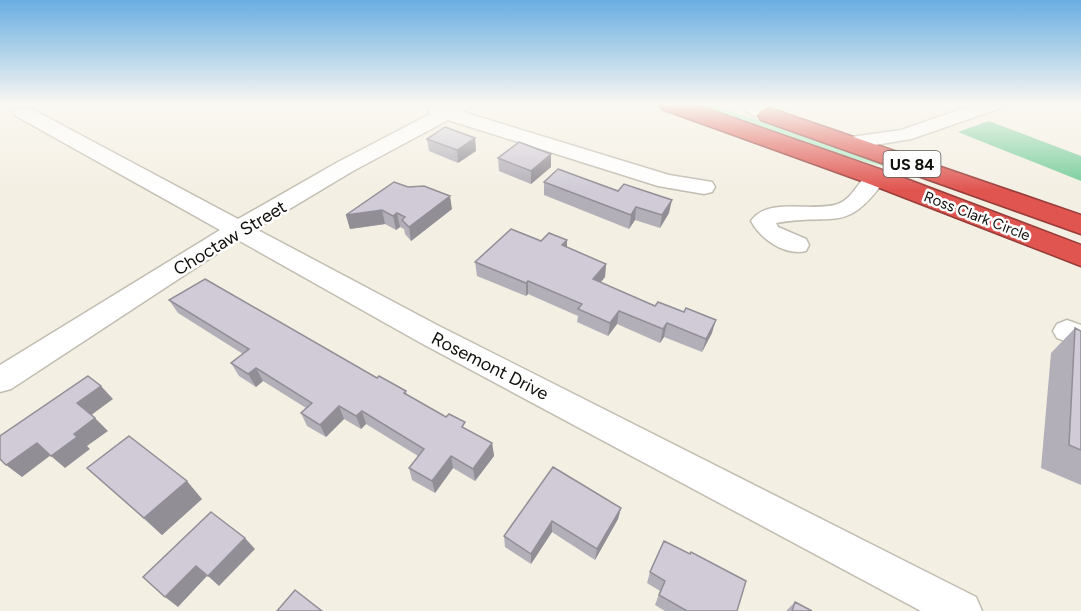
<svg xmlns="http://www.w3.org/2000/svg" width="1081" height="611" font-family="Figtree,sans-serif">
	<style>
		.green { fill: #a9ecc3 }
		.forest { fill: #73cc98 }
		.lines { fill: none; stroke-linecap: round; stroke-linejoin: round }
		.minor-casing { stroke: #c2bdb2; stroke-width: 3 }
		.highway-casing { stroke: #973c38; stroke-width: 3 }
		.minor { fill: #fff; fill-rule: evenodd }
		.highway { fill: #e05550; fill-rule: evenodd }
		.wall { fill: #b3afb9 }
		.shaded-wall { fill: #928e96 }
		.building { fill: #d0cbd7; stroke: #928e96; stroke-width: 1.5 }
		.labels { text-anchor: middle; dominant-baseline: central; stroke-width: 5; stroke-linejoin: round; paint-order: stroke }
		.far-street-label { font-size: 15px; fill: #100f0b; stroke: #fff }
		.shield { fill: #fff; stroke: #585754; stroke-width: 1.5 }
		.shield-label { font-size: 16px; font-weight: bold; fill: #100f0b }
		.street-label { font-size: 18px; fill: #100f0b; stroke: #fff }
	</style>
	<rect width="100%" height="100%" fill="#f4efe3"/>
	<path class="green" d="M691,104H707L823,140L921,176L821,150Z"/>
	<path class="forest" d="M989,121L1081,156V181L958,132Z"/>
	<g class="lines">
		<defs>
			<path id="minor" d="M437,104L445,107L474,104L463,112L669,175L712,182L715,187L712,192L704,194L658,186L448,120L353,171L256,229L439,326L976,597L982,611H921L419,342L238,240L11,389L0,392V365L220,230L16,116L14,112L16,108H30L238,219L338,162L430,114L428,110L430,106Z
				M749,104H769L761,114L754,116L745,110Z
				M976,104H1004L1001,108L911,139L851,149L844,147L841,143L844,139L851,137L901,130Z
				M876,171L884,172L887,177C846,236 836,212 776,223L778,227L806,239L809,245L806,251C784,256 761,239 751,221C768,196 813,213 838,204C855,198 859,175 876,171Z
				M1067,320L1081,325V347L1057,338L1053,331L1057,324Z"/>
			<path id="highway" d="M659,104H693L885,171L1081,245V266L867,183L662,109Z
				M769,108L1081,215V234L761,120L758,115L761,110Z"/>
		</defs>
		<use href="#minor" class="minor-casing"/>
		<use href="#highway" class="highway-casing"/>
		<use href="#minor" class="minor"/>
		<use href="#highway" class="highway"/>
	</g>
	<path class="wall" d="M475,138L476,151L458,163L429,151L427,139Z
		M498,158L551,167L531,184L499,171Z
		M394,182L452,209L411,241L405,234L404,229L400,227L396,230L385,224L350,229L346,215Z
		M544,182L669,213L660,228L635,220L629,229L544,195Z
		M541,241L567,247L606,264L605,277L600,282L712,333L702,352L664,337L660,343L617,324L608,336L577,322L578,316L528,294L526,296L477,276L475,262Z
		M169,300L377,378L406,391L407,395L466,429L492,443L494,456L475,481L453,468L435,493L412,480L409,468L418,456L366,424L361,429L344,419L326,437L307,426L301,413L306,408L263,381L256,387L239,376L231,363L243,354L178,313Z
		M1075,328L1081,331V485L1041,468L1051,353Z
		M553,467L621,508L618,519L595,560L552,532L531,564L505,547L504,536Z
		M87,468L202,499L162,535Z
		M650,572L737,611H665L655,605L660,591L647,583Z
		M795,602L812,611H786Z"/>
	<path class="shaded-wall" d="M475,138L476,151L458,163L457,150Z
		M551,154V167L531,184V171Z
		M450,196L452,209L411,241L409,227Z
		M672,200L669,213L660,228L662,215Z
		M636,207L635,220L629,229L631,215Z
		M382,210L385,224L350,229L346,215Z
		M397,213L400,227L396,230L393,216Z
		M567,240V253L562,245Z
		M606,264L605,277L592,293L593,279Z
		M528,281V294L526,296V283Z
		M619,311L617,324L608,336L610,323Z
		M716,320L712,333L702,352L706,339Z
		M667,323L664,337L660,343L663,329Z
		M256,368L263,381L256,387L248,374Z
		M101,386L113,399L90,416L77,403Z
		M339,406L344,419L326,437L320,425Z
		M362,411L366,424L361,429L356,416Z
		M95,418L108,431L87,446L90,449L65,468L51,456L74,434Z
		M37,443L51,455L22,477L6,465Z
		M492,443L494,456L475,481L473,469Z
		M451,456L453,468L435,493L432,481Z
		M187,481L202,499L162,535L144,518Z
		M621,508L618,519L595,560L597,549Z
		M552,521V532L531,564V554Z
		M245,538L255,549L219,586L208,576Z
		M196,566L207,576L178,607L165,597Z"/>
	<path class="building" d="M445,127L475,138L457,150L427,139Z
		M519,142L551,154L531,171L498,158Z
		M558,169L618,191L624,184L672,200L662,215L636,207L631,215L544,182Z
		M394,182L408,187L424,186L450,196L409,227L402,220L405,217L397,213L393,216L382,210L346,215Z
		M511,229L541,241L549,233L567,240L562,245L606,264L593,279L655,306L658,302L684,312L686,308L716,320L706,339L667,323L663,329L619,311L610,323L578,309L582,304L528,281L526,283L475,262Z
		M205,279L377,378L379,376L406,391L404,393L446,417L449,414L465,422L462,427L492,443L473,469L451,456L432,481L409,468L424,449L362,411L356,416L339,406L320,425L301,413L312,403L256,368L248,374L231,363L249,349L169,300Z
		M1075,328L1081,331V450L1069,445Z
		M88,376L101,386L77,403L95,418L74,434L77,437L51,456L37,443L6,465L0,459V436Z
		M129,436L187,481L144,518L87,468Z
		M553,467L621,508L597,549L552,521L531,554L504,536Z
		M211,512L245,538L208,576L196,566L165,597L143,577Z
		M664,541L690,554L691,552L746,581L737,611H687L659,595L665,581L650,572Z
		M295,590L322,611H277Z
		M795,602L812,611H792Z"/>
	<linearGradient id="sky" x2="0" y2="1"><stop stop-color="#69aee2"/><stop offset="0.55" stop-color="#faf8f2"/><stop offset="1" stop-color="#faf8f2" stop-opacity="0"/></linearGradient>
	<rect width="1081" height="190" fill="url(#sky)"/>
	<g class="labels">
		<g class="far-street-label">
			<text transform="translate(977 216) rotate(21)">Ross Clark Circle</text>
		</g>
		<rect class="shield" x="883.5" y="151" width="57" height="26" rx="4.5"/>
		<g class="shield-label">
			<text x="912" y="164">US 84</text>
		</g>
		<g class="street-label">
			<text transform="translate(230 238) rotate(-31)">Choctaw Street</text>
			<text transform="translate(490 366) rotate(27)">Rosemont Drive</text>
		</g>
	</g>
</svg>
